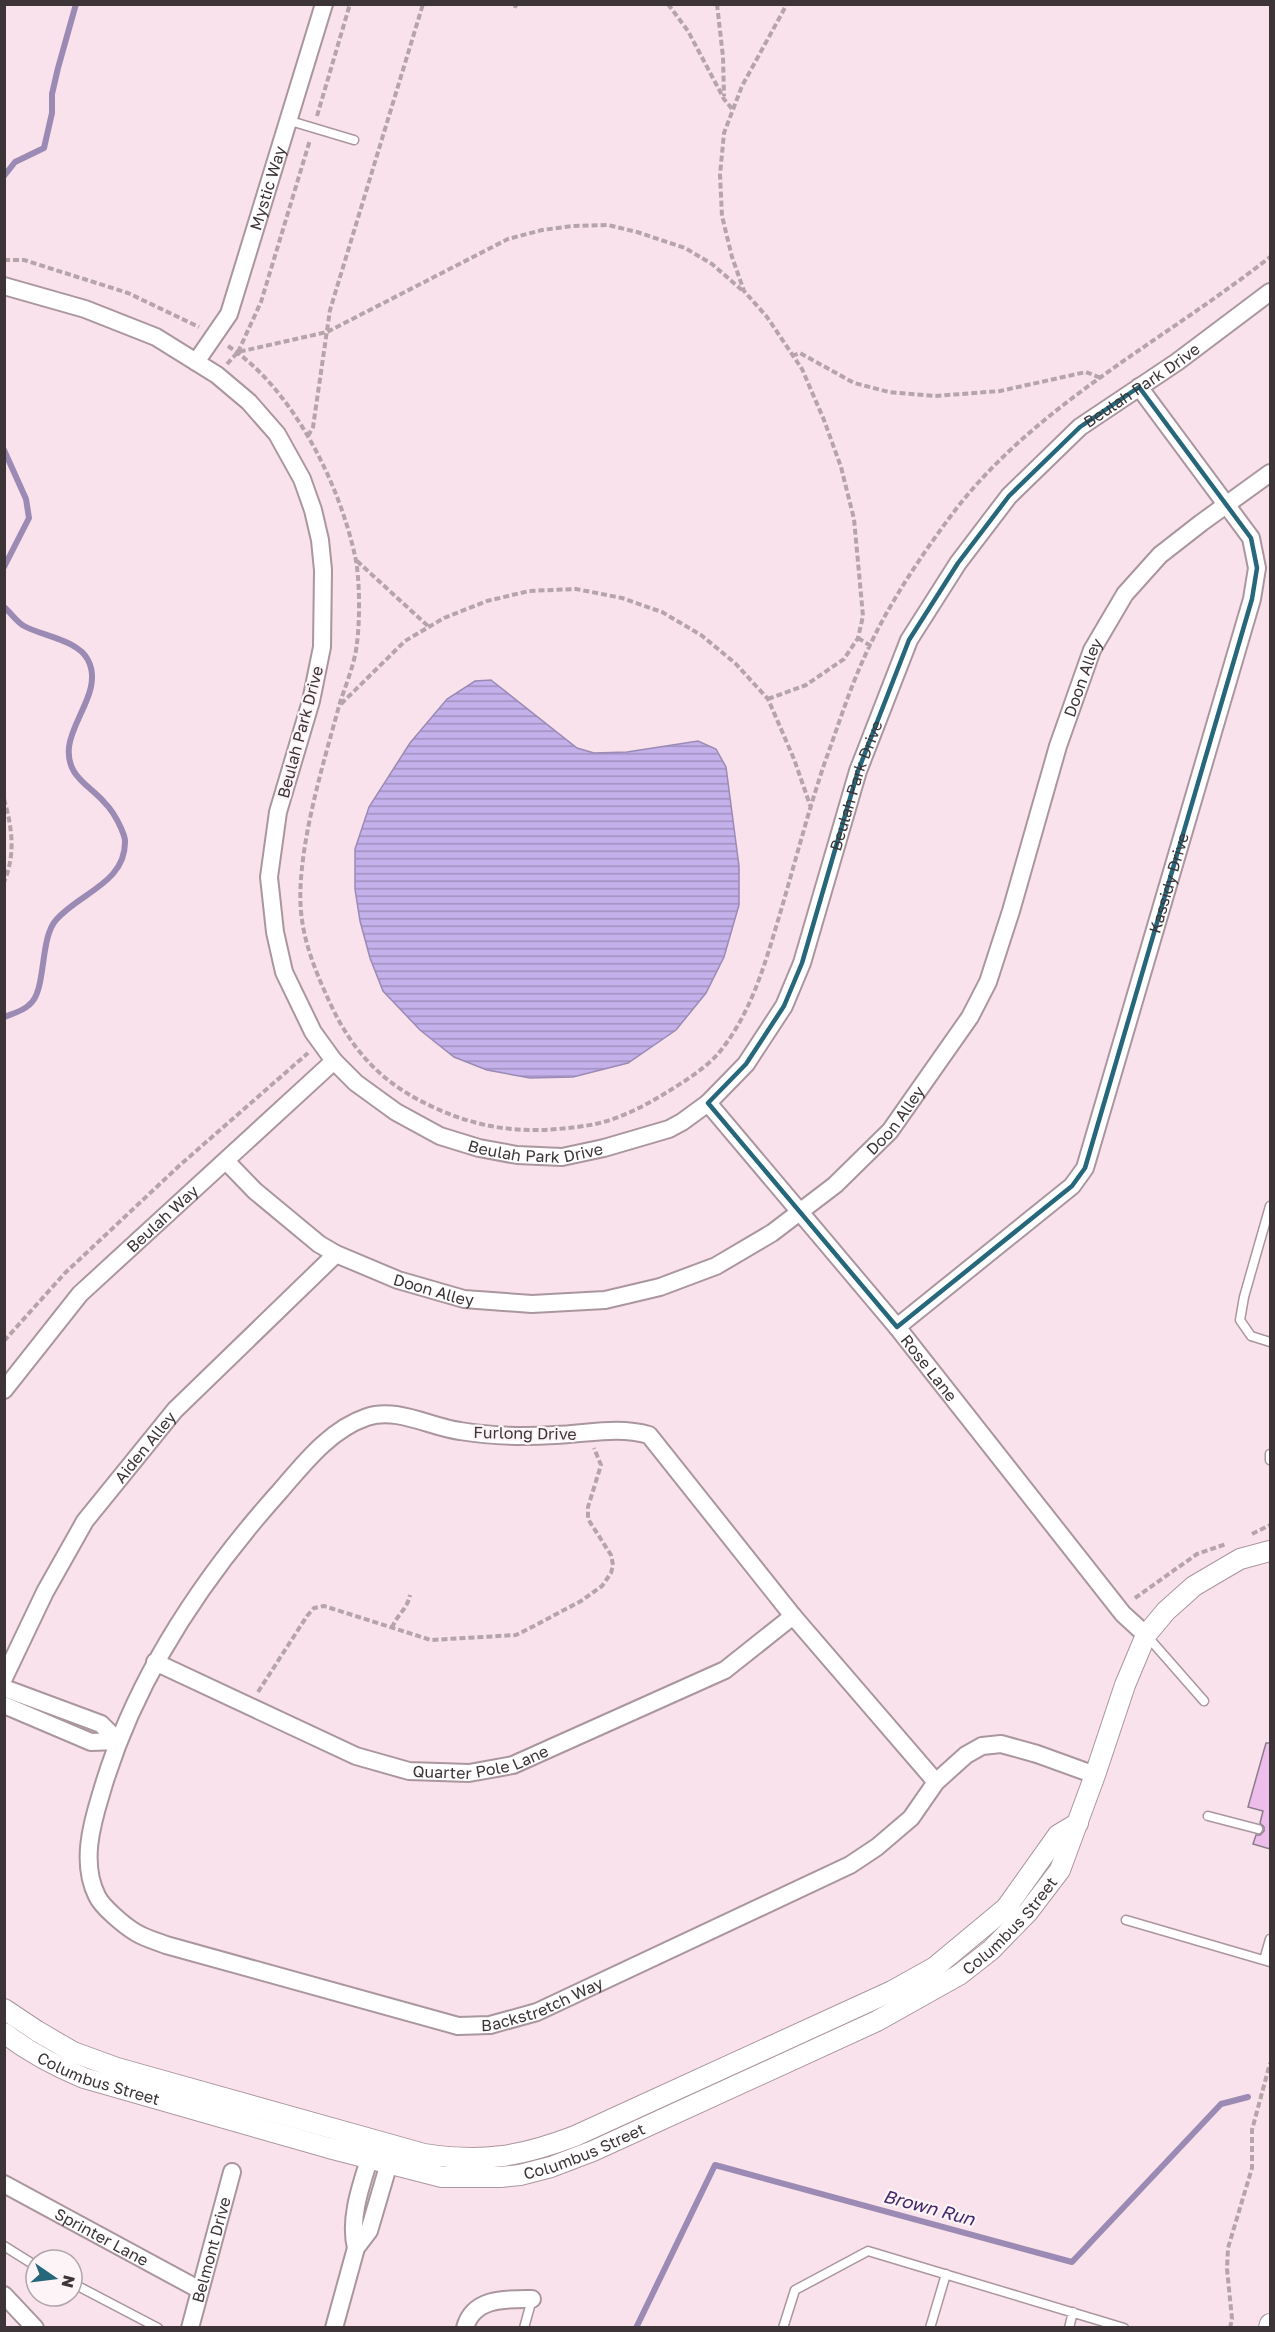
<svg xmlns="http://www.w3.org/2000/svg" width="1275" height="2332" font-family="'Golos Text',sans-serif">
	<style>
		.water { fill: url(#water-rules); stroke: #9b8bb4; stroke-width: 1.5 }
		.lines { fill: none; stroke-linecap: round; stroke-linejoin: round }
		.stream { stroke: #9b8bb4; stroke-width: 6 }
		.building { fill: #edbdec; stroke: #8c7d8b; stroke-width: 1.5 }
		.service-casing { stroke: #aa969e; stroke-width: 11 }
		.minor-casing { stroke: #aa969e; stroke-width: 20 }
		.tertiary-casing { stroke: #aa969e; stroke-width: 22 }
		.path { stroke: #b5a4aa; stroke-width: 4; stroke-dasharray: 6 3; stroke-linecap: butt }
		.service { stroke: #fff; stroke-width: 8 }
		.minor { stroke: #fff; stroke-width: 16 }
		.tertiary { stroke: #fff; stroke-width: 20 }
		.marked { fill: none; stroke: #26677b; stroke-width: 4.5; stroke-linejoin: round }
		.labels { text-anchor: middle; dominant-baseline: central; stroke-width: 4.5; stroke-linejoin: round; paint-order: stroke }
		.street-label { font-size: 16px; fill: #3c3437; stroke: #fdf4f7 }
		.water-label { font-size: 18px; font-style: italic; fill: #44276a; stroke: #fdf4f7 }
	</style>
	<defs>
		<pattern id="water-rules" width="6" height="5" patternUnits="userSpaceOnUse" patternTransform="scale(1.5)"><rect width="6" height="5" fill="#c4b0ea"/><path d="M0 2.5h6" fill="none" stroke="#a090be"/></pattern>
	</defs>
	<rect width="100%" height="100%" fill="#f9e2eb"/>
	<path class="water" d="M491,680L577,748L594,753L627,752L698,741L716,749L726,767L739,866V905L724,957L706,993L676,1030L628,1063L573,1077L530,1078L487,1070L454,1057L420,1030L383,991L370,958L360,921L355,889V849L369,807L410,743L447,699L475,681Z"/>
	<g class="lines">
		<path class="stream" d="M4,176L15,162L44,148L52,113V94L58,68L76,4
			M4,450L26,499L29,518L4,567
			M4,607C11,613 17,622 24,626C42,636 78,640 88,660C103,689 72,719 69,747C66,776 88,784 104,802C111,809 117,819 121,828C123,833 125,837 125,841C126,883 79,893 56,920C39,939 47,992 29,1005C23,1011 12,1014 4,1017
			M636,2328L715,2165L1072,2262L1221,2104L1248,2097"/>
	</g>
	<path class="building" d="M1266,1743H1270V1849L1253,1844L1256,1835H1260L1264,1831V1827L1260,1823L1263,1811L1248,1807Z"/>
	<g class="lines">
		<defs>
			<path id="service" d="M287,120L354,140
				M1270,1206L1244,1297L1240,1320L1251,1336L1270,1342
				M1270,1454V1460
				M1147,1636L1204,1701
				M1208,1816L1258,1829
				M1126,1920L1270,1962
				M1264,1960L1270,1939
				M4,2246L36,2266
				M72,2283L158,2328
				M524,2328L532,2299
				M783,2328L795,2290L868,2251L1124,2328
				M930,2328L946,2274
				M1069,2328L1073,2312"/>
			<g id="minor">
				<path id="s1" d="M4,286L85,309L156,337L217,375L249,402L277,434L302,479L313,510L320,540L323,570L322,647L311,701L278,812L269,877L275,932L284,972L313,1032L334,1061L356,1083L396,1112L440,1136L479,1148L517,1155L562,1157L604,1148L669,1129L682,1122L708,1103L746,1064L784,1006L802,963L858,771L909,640L958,563L1009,496L1080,427L1177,362L1270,292"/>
				<path id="s2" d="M196,362L229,314L324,4"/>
				<path id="s3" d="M708,1103L897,1327L1123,1614L1146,1635"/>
				<path id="s4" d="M226,1161L255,1191L319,1244L336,1254L398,1280L464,1299L532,1304L605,1300L660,1287L716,1266L772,1233L835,1185L890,1131L970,1017L988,982L1011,911L1058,746L1092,650L1125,594L1160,555L1201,523L1270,473"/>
				<path id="s5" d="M897,1327L1072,1186L1085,1168L1252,599L1257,568L1251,538L1139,387"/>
				<path id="s6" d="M4,1390L80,1294L334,1061"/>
				<path id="s7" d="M155,1662L356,1756L409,1771L469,1773L513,1765L725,1670L793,1616"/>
				<path id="s8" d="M4,1678L45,1592L85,1521L175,1410L336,1254"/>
				<path d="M4,1688L101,1724L118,1741"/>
				<path d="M4,1705L91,1742L118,1741"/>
				<path id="s9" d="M936,1782L793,1616L649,1435C618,1426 587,1434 555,1435C524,1437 490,1436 460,1431C430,1427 397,1407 367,1417C331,1429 305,1462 281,1490C202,1578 134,1679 101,1794C91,1826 81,1864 97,1896C102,1907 125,1926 135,1932C144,1938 156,1941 166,1945L458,2026L490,2025L537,2012L850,1865L877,1847L911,1818L936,1782L966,1755L982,1746L1001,1744L1037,1754L1095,1775"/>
				<path id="s10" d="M4,2184L200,2290"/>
				<path d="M356,2248C348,2215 364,2178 373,2147"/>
				<path d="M4,2295L35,2328"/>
				<path id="s11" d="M190,2328L232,2172"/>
				<path d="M334,2328L356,2248L369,2231L392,2153"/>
				<path d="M465,2328C473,2297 507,2299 532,2299"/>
			</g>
			<g id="tertiary">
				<path d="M4,2009L37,2031L73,2052L117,2068L424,2154C482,2163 520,2157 575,2136L892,1991L935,1967L1006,1908L1058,1835L1078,1823"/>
				<path id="s12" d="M4,2033C29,2052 55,2066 84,2078L329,2148L442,2177H501L520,2175L551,2167L593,2151L877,2021L959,1975L991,1950L1028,1912L1060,1870L1095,1775L1125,1685L1146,1635L1166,1611L1194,1586L1240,1559L1270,1551"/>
				<path d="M1269,2328L1270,2324"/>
			</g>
		</defs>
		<use href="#service" class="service-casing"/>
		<use href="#minor" class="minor-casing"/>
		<use href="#tertiary" class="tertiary-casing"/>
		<path class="path" d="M668,4L688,31L724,99L733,110
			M717,4L723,57L724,96
			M515,8L516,4
			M317,116L350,4
			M4,260H24L128,293L199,327
			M228,346C292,388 339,482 355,556C360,577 360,621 357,643C355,664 345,686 339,706C323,765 293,861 302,920C306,949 318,977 330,1003C353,1053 384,1085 435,1108C486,1131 529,1134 584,1126C613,1122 639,1109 664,1094C682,1083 703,1070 717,1055C748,1019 763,971 776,927C793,871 807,814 826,759C837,729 847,697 860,667C883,613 915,564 950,517C1032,406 1164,341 1270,257
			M238,352L261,302L310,140
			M792,356L800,353L854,383L889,392L935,396L1000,391L1086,372L1101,378
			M227,364L238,352L327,332L508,239L542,230L573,226L608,225L637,232L685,248L712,264L743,291
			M308,436L313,427L330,310L423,4
			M357,561L429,627
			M858,638L871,646
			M768,699L806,685L844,659L858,638L863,616L854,519L841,467L824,420L802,369L767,317L744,291L732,257L722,216L720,175L724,133L742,86L787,4
			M341,704L405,641L444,618L487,601L529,591L576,589L622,598L662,612L701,635L735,663L768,699L794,759L811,808
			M4,799C12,827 16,854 4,882
			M4,1341L65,1273L180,1165L308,1053
			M1252,1534L1270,1525
			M1135,1598L1197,1554L1226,1544
			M392,1628C397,1614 407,1610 410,1595
			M258,1692L307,1616L314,1608L324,1606L431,1640L516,1635L534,1626L581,1601L602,1586L611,1573L613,1565L611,1555L588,1519V1507L601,1465L594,1448
			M1230,2328L1232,2319L1227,2269L1228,2248L1252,2168V2130L1270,2063"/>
		<use href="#service" class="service"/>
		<use href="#minor" class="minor"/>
		<use href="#tertiary" class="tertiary"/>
	</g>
	<path class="marked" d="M1139,387L1251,538L1257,568L1252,599L1085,1168L1072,1186L897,1327L708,1103L746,1064L784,1006L802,963L858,771L909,640L958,563L1009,496L1080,427Z"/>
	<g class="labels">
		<g class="street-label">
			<text stroke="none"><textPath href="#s2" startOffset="190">Mystic Way</textPath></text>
			<text stroke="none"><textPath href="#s1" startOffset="2247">Beulah Park Drive</textPath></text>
			<text stroke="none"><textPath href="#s4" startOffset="1257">Doon Alley</textPath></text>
			<text transform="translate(300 732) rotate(-75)">Beulah Park Drive</text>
			<text stroke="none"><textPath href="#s1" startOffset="1743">Beulah Park Drive</textPath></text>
			<text stroke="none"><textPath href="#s5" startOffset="544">Kassidy Drive</textPath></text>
			<text stroke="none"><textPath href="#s4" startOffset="771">Doon Alley</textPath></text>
			<text stroke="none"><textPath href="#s1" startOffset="1203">Beulah Park Drive</textPath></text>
			<text stroke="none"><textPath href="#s6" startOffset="234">Beulah Way</textPath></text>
			<text stroke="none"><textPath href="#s4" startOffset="249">Doon Alley</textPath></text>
			<text stroke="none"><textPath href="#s3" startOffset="345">Rose Lane</textPath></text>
			<text transform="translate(525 1433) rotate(1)">Furlong Drive</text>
			<text stroke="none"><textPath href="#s8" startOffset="272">Aiden Alley</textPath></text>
			<text stroke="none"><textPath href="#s7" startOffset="350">Quarter Pole Lane</textPath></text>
			<text stroke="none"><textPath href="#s12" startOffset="1096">Columbus Street</textPath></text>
			<text stroke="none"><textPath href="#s9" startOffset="1788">Backstretch Way</textPath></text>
			<text stroke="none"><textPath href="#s12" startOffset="106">Columbus Street</textPath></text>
			<text stroke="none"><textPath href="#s12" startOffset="610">Columbus Street</textPath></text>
			<text stroke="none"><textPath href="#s10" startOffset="111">Sprinter Lane</textPath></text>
			<text stroke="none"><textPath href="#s11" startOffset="81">Belmont Drive</textPath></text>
		</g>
		<g class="water-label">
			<text transform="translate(929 2207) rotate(15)">Brown Run</text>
		</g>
	</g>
	<rect width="1275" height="2332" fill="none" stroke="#3c3437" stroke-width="12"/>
	<g transform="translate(54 2278) rotate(104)"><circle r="28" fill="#fdf4f7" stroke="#b0a7aa" stroke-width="1.5"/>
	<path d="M0-4.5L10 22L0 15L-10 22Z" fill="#26677b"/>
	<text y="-9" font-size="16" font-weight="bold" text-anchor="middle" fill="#3c3437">N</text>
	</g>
</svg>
